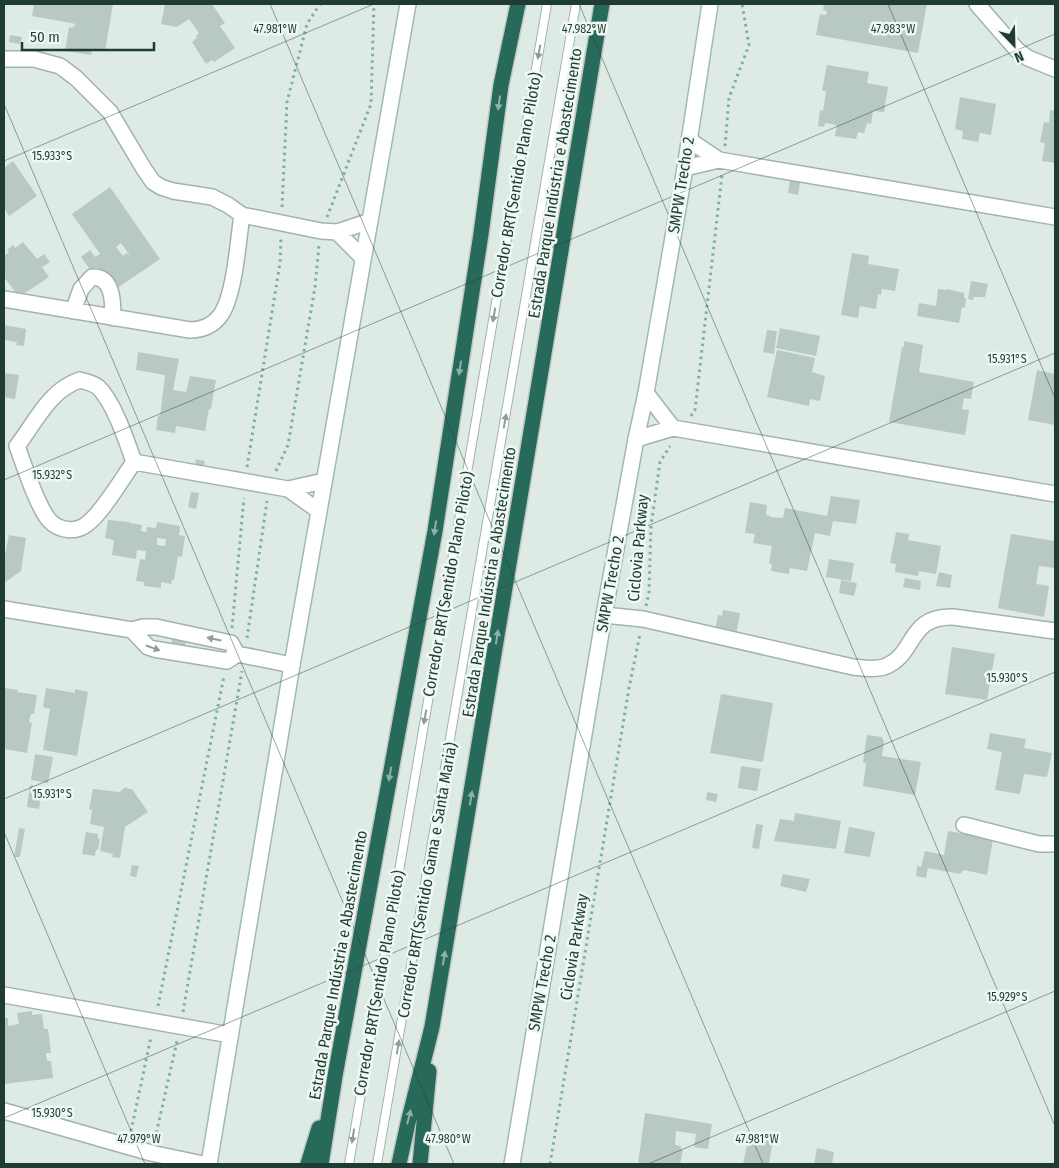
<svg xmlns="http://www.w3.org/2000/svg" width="1059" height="1168" font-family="'Fira Sans Condensed',sans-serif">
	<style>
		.building { fill: #b7c9c0; fill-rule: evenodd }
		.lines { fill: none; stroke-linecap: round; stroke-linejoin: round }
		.lane-casing { stroke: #a1b3ac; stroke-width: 10 }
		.street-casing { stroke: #a1b3ac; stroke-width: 18 }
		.secondary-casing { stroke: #9fbbaf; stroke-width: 18 }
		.highway-casing { stroke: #c0c8c6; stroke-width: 18 }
		.path { stroke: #7cb19e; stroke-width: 3; stroke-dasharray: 2.5 4; stroke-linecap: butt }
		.lane { stroke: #fff; stroke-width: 8 }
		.street { stroke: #fff; stroke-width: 15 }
		.secondary { stroke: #fff; stroke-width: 15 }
		.highway { stroke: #286a59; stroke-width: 15 }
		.oneway { fill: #8e9e99 }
		.oneway2 { fill: #8cb1a6 }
		.ticks { fill: none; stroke: #1e3c33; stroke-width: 1; stroke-opacity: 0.45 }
		.labels { text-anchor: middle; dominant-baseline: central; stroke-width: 5; stroke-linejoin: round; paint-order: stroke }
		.street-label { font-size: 16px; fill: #1e3c33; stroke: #eff8f3 }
		.ticks-label { font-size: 12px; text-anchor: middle; fill: #1e3c33; stroke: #eff8f3; stroke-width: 5; stroke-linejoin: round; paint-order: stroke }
	</style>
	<rect width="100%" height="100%" fill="#deebe5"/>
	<path class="building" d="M34,4H113L105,51L92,49L91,55L65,51L69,27L72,28L76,24L32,16Z
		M165,4H212L225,23L220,26L235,48L214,62L212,60L206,64L192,42L197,38L196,36L199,33L189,19L177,27L161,24Z
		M824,4H927L918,53L816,35L820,14L826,15L827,11L823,10Z
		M10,35L22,37L20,44L9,42Z
		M827,65L869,72L867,83L888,87L884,112L873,111L871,124L867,123L864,133L858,132L856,139L835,136L837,125L825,123L824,127L818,126L820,110L823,111L826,91H822Z
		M960,97L996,104L991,135L980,133L978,142L962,139L963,131L955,129Z
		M1050,110L1055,111V163L1042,161L1045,143L1040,142L1044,122L1049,123Z
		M13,161L37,196L9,216L4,208V168Z
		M791,175L801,177L798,195L788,193Z
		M110,187L160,259L113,291L97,267L91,271L81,257L90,250L95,257L100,254L72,214ZM121,243L129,254L128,255L127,253L123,256L116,247Z
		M23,242L37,259L44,254L50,262L42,267L49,277L19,297L4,277V256L9,252L7,250L13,245L15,248Z
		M852,253L869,256L868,264L899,269L895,291L882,289L881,295L878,294L876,309L860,306L858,318L841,315Z
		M971,281L988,284L985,297H974L973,300L968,299Z
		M938,289L947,290V289L964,293V298H966L965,308L962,307L959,323L917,316L919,303L936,306Z
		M4,325L26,329L24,346L16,345L17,342L4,340Z
		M780,328L820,336L816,356L776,348Z
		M767,330L777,331L774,354L763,352Z
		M904,341L923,345L919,372L974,382L971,399L964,398L962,409L969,410L965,435L889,422L902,347H904Z
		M777,350L815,358L812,372L825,376L820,401L810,399L809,406L767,397Z
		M138,352L179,359L173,390L186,392L190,376L216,380L211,409H209L205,431L176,426L175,433L156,430L158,416H160L165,375L136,370Z
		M1037,370L1055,374V425L1028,420Z
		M4,373L19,375L15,399L4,397Z
		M196,459L205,461L202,475L194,473Z
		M191,492L199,493L196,509L188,507Z
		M831,496L860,500L856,524L833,521L830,536L815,533L807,571L790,568L789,574L771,571L772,564H769L772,546L753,543L755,534L745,533L750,502L767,505L766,515L770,516V517L783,518L785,508L827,516Z
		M108,520L130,522V523L142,525L141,531L146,532L147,527L156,528L157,522L180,526L179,535L185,536L182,557L178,556L174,580H172L171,584L161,582V588L144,586V582L136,581L140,559L145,560L146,551L137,550L136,559L112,555L114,540L105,538ZM157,538L166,539L165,546L157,545Z
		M896,532L909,534L908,540L941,546L936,574L919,571L918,576L895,572L896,564L890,563Z
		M1011,534L1055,541V568L1039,566L1036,584L1049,586L1044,617L998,608Z
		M9,535L26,538L21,571L4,583V560Z
		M829,559L854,563L851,581L826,577Z
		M939,572L952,575L950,588L936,586Z
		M905,578L921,581L920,590L903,587Z
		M841,580L857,583L854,596L839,593Z
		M723,610L740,613L736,635L715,630L718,615L722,616Z
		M174,631L187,633L183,658L169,656Z
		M952,647L995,654L987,700L945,694Z
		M4,688L18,690L17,692L37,695L34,714H31L29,722L32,723L27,753L4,749Z
		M46,688L75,693V689L88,692L77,756L43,750L50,709L43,707Z
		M721,694L773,703L763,762L710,753Z
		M990,733L1026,739L1024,748L1052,753L1047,777L1024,774L1020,794L995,790L1002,752L987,749Z
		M867,735L882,737L884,742L882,756L921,762L915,795L863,786L866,764L863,762Z
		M35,754L53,757L48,783L31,780Z
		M741,766L761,769L757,791L738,788Z
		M30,785L42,787L39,809L27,807Z
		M126,787L128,789H132L148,812L125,827L120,858L112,857L113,854L100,851L104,827L90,824L92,810L89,809L93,789L119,792Z
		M707,792L718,794L716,802L706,800Z
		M795,813L841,821L836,849L774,841L780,819L794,821Z
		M756,824L763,825L759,849L752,848Z
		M849,827L875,832L870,857L844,853Z
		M19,828L25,829L20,857H14Z
		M948,831L993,839L987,875L964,870L960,874L928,868L926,878L916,876L917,866L921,867L925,851L944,855Z
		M86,832L98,834V839H100L98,850H96L95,856L82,854Z
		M132,865L139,866L136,877L130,876Z
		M783,874L810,879L806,892L780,886Z
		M32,1011V1015L42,1014L44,1029H48L51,1053H46L47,1061H51L53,1078L4,1084V1018H8V1026L19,1024L17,1013Z
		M645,1113L712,1124L708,1149L694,1147L696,1134L676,1131L675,1145L681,1146V1150H683L680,1164H638Z
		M749,1136L773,1140L769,1164H743Z
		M817,1148L834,1152L832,1164H814Z"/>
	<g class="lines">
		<defs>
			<path id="lane" d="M349,1164L547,4
				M377,1164L576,4"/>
			<path id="street" d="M977,4L1017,50L1028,58L1055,69
				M4,59H34L60,66L76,78L110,112L144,169L153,182L161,187L173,191L212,197L228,205L242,215L321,231L337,232L370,221
				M689,140L719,160L1055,217
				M685,168L719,160
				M337,232L363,258
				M4,299L190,330C202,330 213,325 220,316C235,296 238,240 242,215
				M73,311L81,289L92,277C113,276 113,302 113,318
				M646,393L673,428
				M636,439L673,428L1055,494
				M17,446C24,465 37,506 49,520C59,531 76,533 87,524C102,513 122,479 134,462
				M17,446C35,423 49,390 80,380C86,382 93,383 98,387C114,402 127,442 134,462
				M134,462L288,489L319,511
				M288,489L324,481
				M4,609L132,630L143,627H156L231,643L237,654
				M604,615L643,619L853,667C863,668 874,670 884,667C917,655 906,616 953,617L1055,631
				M132,630L148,647L154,649L227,661L237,654L292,665
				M964,825L1039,844H1055
				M4,995L230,1035
				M4,1111L151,1153L203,1164"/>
			<path id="secondary" d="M209,1164L292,665L408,4
				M512,1164L604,615L636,439L646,393L685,168L710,4"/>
			<path id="highway" d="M308,1164L319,1128
				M321,1164L335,1076L435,531L481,234L501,85L518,4
				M399,1164L408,1123L432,1027L602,4
				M420,1164L429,1071"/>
		</defs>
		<use href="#lane" class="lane-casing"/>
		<use href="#street" class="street-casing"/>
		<use href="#secondary" class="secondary-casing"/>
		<use href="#highway" class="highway-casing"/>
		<path class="path" d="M725,146L729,98L749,45L742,4
			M282,207L287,102L307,24L320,4
			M327,217L371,104L374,4
			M691,416L695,410L722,175
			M247,467L280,263L281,238
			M276,471L288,445L315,287L319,245
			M646,606L649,592L651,526L660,462L670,446
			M232,628L244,498
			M247,638L267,501
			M158,1006L224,676
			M183,1012L242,671
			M131,1131L151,1037
			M155,1139L177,1041
			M550,1164L629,688L640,634"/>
		<use href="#lane" class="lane"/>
		<use href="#street" class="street"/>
		<use href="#secondary" class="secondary"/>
		<use href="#highway" class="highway"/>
	</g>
	<defs><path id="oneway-solid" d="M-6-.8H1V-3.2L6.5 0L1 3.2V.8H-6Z" transform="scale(1.25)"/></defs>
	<g class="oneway">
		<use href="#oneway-solid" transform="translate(539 52) rotate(100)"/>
		<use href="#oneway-solid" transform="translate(494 315) rotate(100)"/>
		<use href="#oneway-solid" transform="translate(505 421) rotate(-80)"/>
		<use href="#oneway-solid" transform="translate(214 639) rotate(-168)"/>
		<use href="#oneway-solid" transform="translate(153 648) rotate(19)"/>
		<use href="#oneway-solid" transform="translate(425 717) rotate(100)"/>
		<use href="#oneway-solid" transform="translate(398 1047) rotate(-80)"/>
		<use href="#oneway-solid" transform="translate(353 1136) rotate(99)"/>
	</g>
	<g class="oneway2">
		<use href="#oneway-solid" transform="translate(499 103) rotate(98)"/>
		<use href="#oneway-solid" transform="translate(460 368) rotate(99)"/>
		<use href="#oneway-solid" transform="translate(435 528) rotate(99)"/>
		<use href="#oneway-solid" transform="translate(497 637) rotate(-81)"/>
		<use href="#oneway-solid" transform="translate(390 774) rotate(100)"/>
		<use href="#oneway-solid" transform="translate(471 798) rotate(-81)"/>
		<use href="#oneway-solid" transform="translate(444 958) rotate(-81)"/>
		<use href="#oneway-solid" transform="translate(409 1117) rotate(-76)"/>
	</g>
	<path class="ticks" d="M270,4L763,1164M579,4L1055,1126M888,4L1055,398M4,104L454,1164M4,161L374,4M4,480L1055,34M4,799L1055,353M4,832L145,1164M4,1118L1055,672M648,1164L1055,991"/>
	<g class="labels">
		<g class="street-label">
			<text transform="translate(555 183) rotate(-81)">Estrada Parque Indústria e Abastecimento</text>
			<text transform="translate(516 185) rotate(-80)">Corredor BRT(Sentido Plano Piloto)</text>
			<text transform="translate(681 185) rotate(-81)">SMPW Trecho 2</text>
			<text transform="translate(638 548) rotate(-85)">Ciclovia Parkway</text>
			<text transform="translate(489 582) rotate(-81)">Estrada Parque Indústria e Abastecimento</text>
			<text transform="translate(448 584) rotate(-80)">Corredor BRT(Sentido Plano Piloto)</text>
			<text transform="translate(610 584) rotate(-80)">SMPW Trecho 2</text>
			<text transform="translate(427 880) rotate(-80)">Corredor BRT(Sentido Gama e Santa Maria)</text>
			<text transform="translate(574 947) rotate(-81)">Ciclovia Parkway</text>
			<text transform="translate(338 965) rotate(-80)">Estrada Parque Indústria e Abastecimento</text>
			<text transform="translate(379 983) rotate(-80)">Corredor BRT(Sentido Plano Piloto)</text>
			<text transform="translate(542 983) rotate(-80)">SMPW Trecho 2</text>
		</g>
	</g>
	<g class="ticks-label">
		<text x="275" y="33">47.981°W</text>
		<text x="584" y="33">47.982°W</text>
		<text x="893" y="33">47.983°W</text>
		<text x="52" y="160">15.933°S</text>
		<text x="1007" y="363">15.931°S</text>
		<text x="52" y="479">15.932°S</text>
		<text x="1007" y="682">15.930°S</text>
		<text x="52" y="798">15.931°S</text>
		<text x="1007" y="1001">15.929°S</text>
		<text x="52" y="1117">15.930°S</text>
		<text x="139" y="1143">47.979°W</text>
		<text x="448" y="1143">47.980°W</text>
		<text x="757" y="1143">47.981°W</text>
	</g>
	<rect width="1059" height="1168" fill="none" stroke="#1e3c33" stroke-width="10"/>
	<g transform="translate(1014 45) rotate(157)" stroke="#eff8f3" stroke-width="4" paint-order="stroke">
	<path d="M0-4L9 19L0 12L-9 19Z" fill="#1e3c33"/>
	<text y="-8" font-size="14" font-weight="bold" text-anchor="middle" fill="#1e3c33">N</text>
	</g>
	<path d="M22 42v8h132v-8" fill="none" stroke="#1e3c33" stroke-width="2.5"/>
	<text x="30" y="42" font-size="15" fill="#1e3c33" stroke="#eff8f3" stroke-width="4" paint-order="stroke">50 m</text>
</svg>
